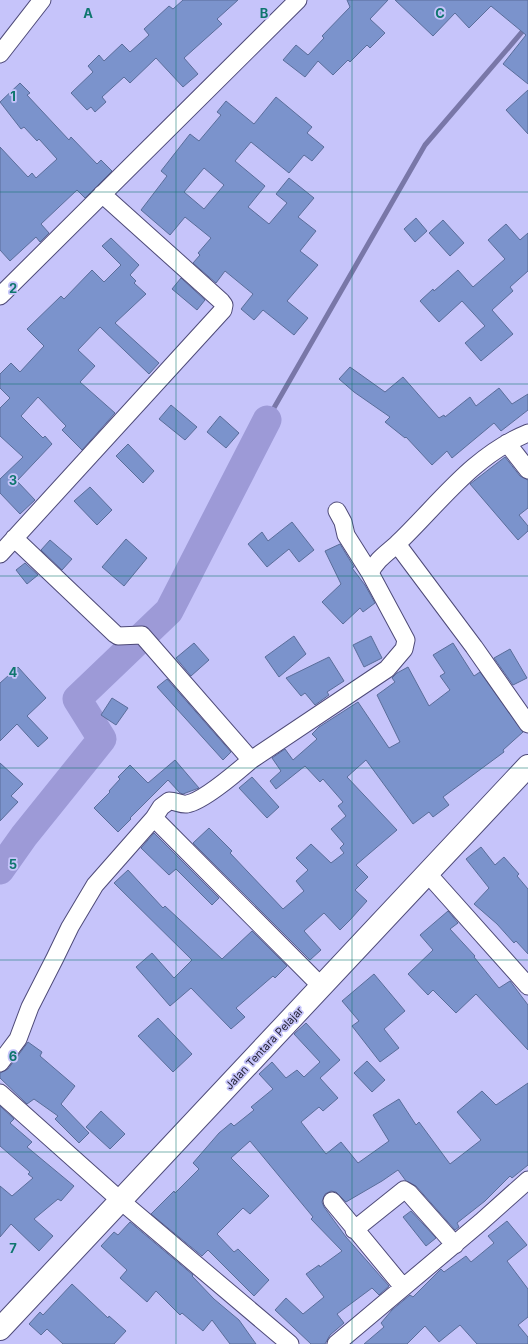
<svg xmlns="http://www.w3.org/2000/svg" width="528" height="1344" font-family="Inter,sans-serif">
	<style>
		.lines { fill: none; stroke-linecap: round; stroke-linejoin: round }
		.stream { stroke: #7977a8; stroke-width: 5 }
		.river { stroke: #9d9ad7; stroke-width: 29 }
		.building { fill: #7b93cc; stroke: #5a6d9a; fill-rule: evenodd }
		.street-casing { stroke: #4e4a78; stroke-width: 19 }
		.highway-casing { stroke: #4e4a78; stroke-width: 24 }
		.street { stroke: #fff; stroke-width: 17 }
		.highway { stroke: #fff; stroke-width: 22 }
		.grid { fill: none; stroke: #0f766e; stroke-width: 1; stroke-opacity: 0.55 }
		.labels { text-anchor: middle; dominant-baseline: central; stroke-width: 3.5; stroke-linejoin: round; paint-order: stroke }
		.street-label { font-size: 11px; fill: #262539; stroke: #c6c4fa }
		.grid-label { font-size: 13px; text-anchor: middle; font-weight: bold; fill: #0f766e; stroke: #c6c4fa; stroke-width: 3.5; stroke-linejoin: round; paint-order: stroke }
	</style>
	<rect width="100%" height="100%" fill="#c6c4fa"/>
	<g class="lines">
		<path class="stream" d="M267,420L425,145L528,25"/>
		<path class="river" d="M0,870L24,836L102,739L77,699L169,611L267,420"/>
	</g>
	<path class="building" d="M183,0H238L217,19L222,24L184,58L198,74L183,87L156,58L130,83L124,77L102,97L106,102L95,112L91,107L87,110L71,93L93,72L88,66L99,55L104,61L122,44L130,52L149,35L144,29L169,6L173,9Z
		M347,0H388L370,19L385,33L370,48L367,45L350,62L348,60L333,75L318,61L305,77L283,60L296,45L308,55L324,38L322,36L350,7Z
		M395,0H528V84L503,64L526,35L491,6L469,28L455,13L433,36Z
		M20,83L30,93L27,95L69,140L71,137L97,164L101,160L112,171L85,198L77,190L41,224L49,233L40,242L36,237L10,261L0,250V147L28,177L32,173L36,178L57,159L39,139L37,141L24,127L21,129L0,102Z
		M528,90V134L506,110Z
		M276,97L312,127L307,133L324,147L312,161L304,155L289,173L251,142L235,161L265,186L248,207L269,224L287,203L276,194L289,178L314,198L298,217L316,231L300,251L318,265L287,301L308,318L294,335L263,310L254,320L241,309L253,294L225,271L216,283L193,263L200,255L198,253L211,238L185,217L170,235L141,210L167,176L161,171L179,148L190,134L199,141L221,115L217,112L226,101L254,124ZM204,168L224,185L204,209L184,192Z
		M416,218L427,231L415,242L404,229Z
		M443,220L464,243L450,256L429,233Z
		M506,224L520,240L528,233V271L510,287L513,291L492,310L513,334L481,361L465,343L485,326L462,301L439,322L420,301L433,289L434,291L458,270L473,287L505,259L488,240Z
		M111,238L139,265L130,275L136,281L134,283L146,294L115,323L159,363L149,374L100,327L78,350L95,366L80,382L115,413L82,450L62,430L66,426L38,397L21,416L43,438L45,436L52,444L17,481L35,500L20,514L0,493V479L23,457L0,436V408L10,398L0,388V374L11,363L20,372L44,346L27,329L61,296L64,299L92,270L104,282L121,265L102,246Z
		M181,278L205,300L197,310L172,289Z
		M350,367L385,392L403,377L439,418L444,415L445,417L470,397L476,406L499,388L512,404L528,394V410L501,431L494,423L452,458L447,451L432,465L406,437L405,438L385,422L390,417L354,392L339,379Z
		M171,405L197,427L185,440L159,419Z
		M220,416L239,433L226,448L207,432Z
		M128,444L154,471L143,483L116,456Z
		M505,457L520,476L528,480V508L519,515L528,526V531L518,540L470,484Z
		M90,487L112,510L97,525L74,501Z
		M292,522L314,550L299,562L289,549L267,567L248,544L262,532L268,541Z
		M126,539L147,558L124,586L102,567Z
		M50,540L72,559L62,570L41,550Z
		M340,544L354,567L352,568L365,585L375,603L363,612L360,608L343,624L322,602L341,584L325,551Z
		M25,563L38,575L27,584L16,570Z
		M294,636L306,654L279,677L265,657Z
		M371,636L382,658L364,667L353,645Z
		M194,643L209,660L191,676L176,658Z
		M453,643L474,676L480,672L523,732L503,750L504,752L443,797L449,805L433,817L429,812L413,824L366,760L347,777L397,830L356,865L368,877L355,890L367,901L350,920L340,930L324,913L304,931L321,950L310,960L193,843L209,828L232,851L230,853L283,909L304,891L296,881L308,870L296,858L311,844L331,863L344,853L340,848L344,844L331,829L346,816L338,806L343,802L323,779L320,782L305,766L276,789L270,781L281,771L272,758L285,749L293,760L317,739L312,734L319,727L358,702L389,748L400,742L377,695L395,682L392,678L397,673L408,667L429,706L450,690L440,676L445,673L433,655Z
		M510,649L527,678L513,685L494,658Z
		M329,657L344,681L327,692L329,695L315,705L305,693L301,696L286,678Z
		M18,667L46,698L27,716L48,738L38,747L17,724L0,741V683Z
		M167,679L231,752L223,760L157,687Z
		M112,698L128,708L116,725L101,715Z
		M175,760L199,788L183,794L180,793L168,780L130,818L131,819L118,832L94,808L110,792L109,791L120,779L118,777L130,765L148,783Z
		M0,763L23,784L11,796L18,802L0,821Z
		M252,777L279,807L267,818L239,788Z
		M154,833L219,898L212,905L176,869L169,875L141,848Z
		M481,847L495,865L504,857L519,874L517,876L528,889V954L516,941L514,943L497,924L474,904L489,888L466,859Z
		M128,870L163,908L165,906L222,959L252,931L287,966L275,978L273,976L236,1008L245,1017L231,1029L191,988L170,1006L136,967L152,953L174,978L192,960L114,883Z
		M448,911L458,923L450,929L475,956L474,957L499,988L510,981L528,1005V1050L476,994L456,1013L433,990L428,995L408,974L433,950L420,935Z
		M374,974L405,1011L384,1029L399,1048L380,1062L352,1026L359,1021L342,1001Z
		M158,1018L192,1054L173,1072L138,1036Z
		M306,1023L340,1060L320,1078L338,1098L323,1111L319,1107L301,1122L326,1154L341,1142L358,1163L389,1141L373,1115L399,1099L416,1125L419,1122L450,1164L481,1140L457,1112L482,1091L496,1105L528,1083V1165L512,1178L510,1176L485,1201L457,1223L459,1227L455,1230L416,1186L406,1181L398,1170L382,1181L346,1202L336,1192L331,1191L325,1194L322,1202L324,1207L346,1237L389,1286L379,1295L372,1288L337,1314L344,1323L330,1335L325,1344H311L275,1310L286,1298L303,1314L324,1297L306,1274L319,1265L320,1267L342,1251L311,1219L313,1217L250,1141L231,1158L269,1196L250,1214L243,1208L217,1234L234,1252L238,1249L269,1280L254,1296L208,1250L202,1256L151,1214L174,1191L175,1193L199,1169L193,1163L219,1133L231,1123L234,1126L254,1110L251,1107L273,1089L259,1074L272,1062L286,1078L297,1070L304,1077L320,1062L294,1034Z
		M28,1042L42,1052L40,1056L75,1086L61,1104L89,1133L79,1143L55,1119L58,1116L34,1099L27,1104L0,1078V1073L8,1069Z
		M367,1061L385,1080L372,1092L354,1073Z
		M0,1106L14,1119L10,1123L32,1142L27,1147L74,1186L61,1201L58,1199L34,1219L53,1236L39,1251L11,1224L0,1237V1186L12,1196L33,1178L28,1174L30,1172L0,1146Z
		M101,1111L125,1134L110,1149L86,1127Z
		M411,1211L436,1238L426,1246L403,1217Z
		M507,1221L527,1245L507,1261L528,1289V1317L518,1325L528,1337V1344H477L460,1325L439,1342L425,1326L407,1344H364L384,1327L381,1323L392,1310L410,1295L413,1297L441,1269L444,1272L466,1256L471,1262L494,1243L488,1236Z
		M130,1222L193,1275L192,1276L214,1299L239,1320L256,1344H230L212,1320L203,1331L182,1313L180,1315L156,1291L147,1302L120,1278L127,1270L101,1246L114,1232L118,1235Z
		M72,1284L108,1318L109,1316L126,1331L114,1344H63L47,1329L41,1335L29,1324L40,1312L43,1315Z"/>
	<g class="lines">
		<defs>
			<path id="street" d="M0,54L42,0
				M0,296L298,0
				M507,443L528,470
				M14,538L115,634L118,636L142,635L251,760
				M397,544L474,647L528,724
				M0,554L223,310L224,305L221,301L102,194
				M370,573C376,560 387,553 397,544C439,504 472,456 528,433
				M154,818L322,987
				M428,874L528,986
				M0,1063L18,1039L30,1007L55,958L70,927L95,885L154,818L161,807L169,801C176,801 181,805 187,804C204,801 238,771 251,760L387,669L404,649L406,640L370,573L346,535L343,522L337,511
				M0,1093L121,1201L290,1344
				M332,1201L403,1287
				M354,1230L404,1190L409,1193L455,1245
				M336,1344L481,1222L528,1180"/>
			<path id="highway" d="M0,1329L528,766"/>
		</defs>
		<use href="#street" class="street-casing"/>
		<use href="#highway" class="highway-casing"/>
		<use href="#street" class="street"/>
		<use href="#highway" class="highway"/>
	</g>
	<path class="grid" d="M176,0V1344M352,0V1344M0,192H528M0,384H528M0,576H528M0,768H528M0,960H528M0,1152H528"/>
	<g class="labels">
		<g class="street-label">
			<text transform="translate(264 1048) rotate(-47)">Jalan Tentara Pelajar</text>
		</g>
	</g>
	<g class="grid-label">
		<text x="88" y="18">A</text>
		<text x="264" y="18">B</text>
		<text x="440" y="18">C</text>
		<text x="13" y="101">1</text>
		<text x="13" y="293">2</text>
		<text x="13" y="485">3</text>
		<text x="13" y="677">4</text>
		<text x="13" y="869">5</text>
		<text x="13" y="1061">6</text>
		<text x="13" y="1253">7</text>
	</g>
</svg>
